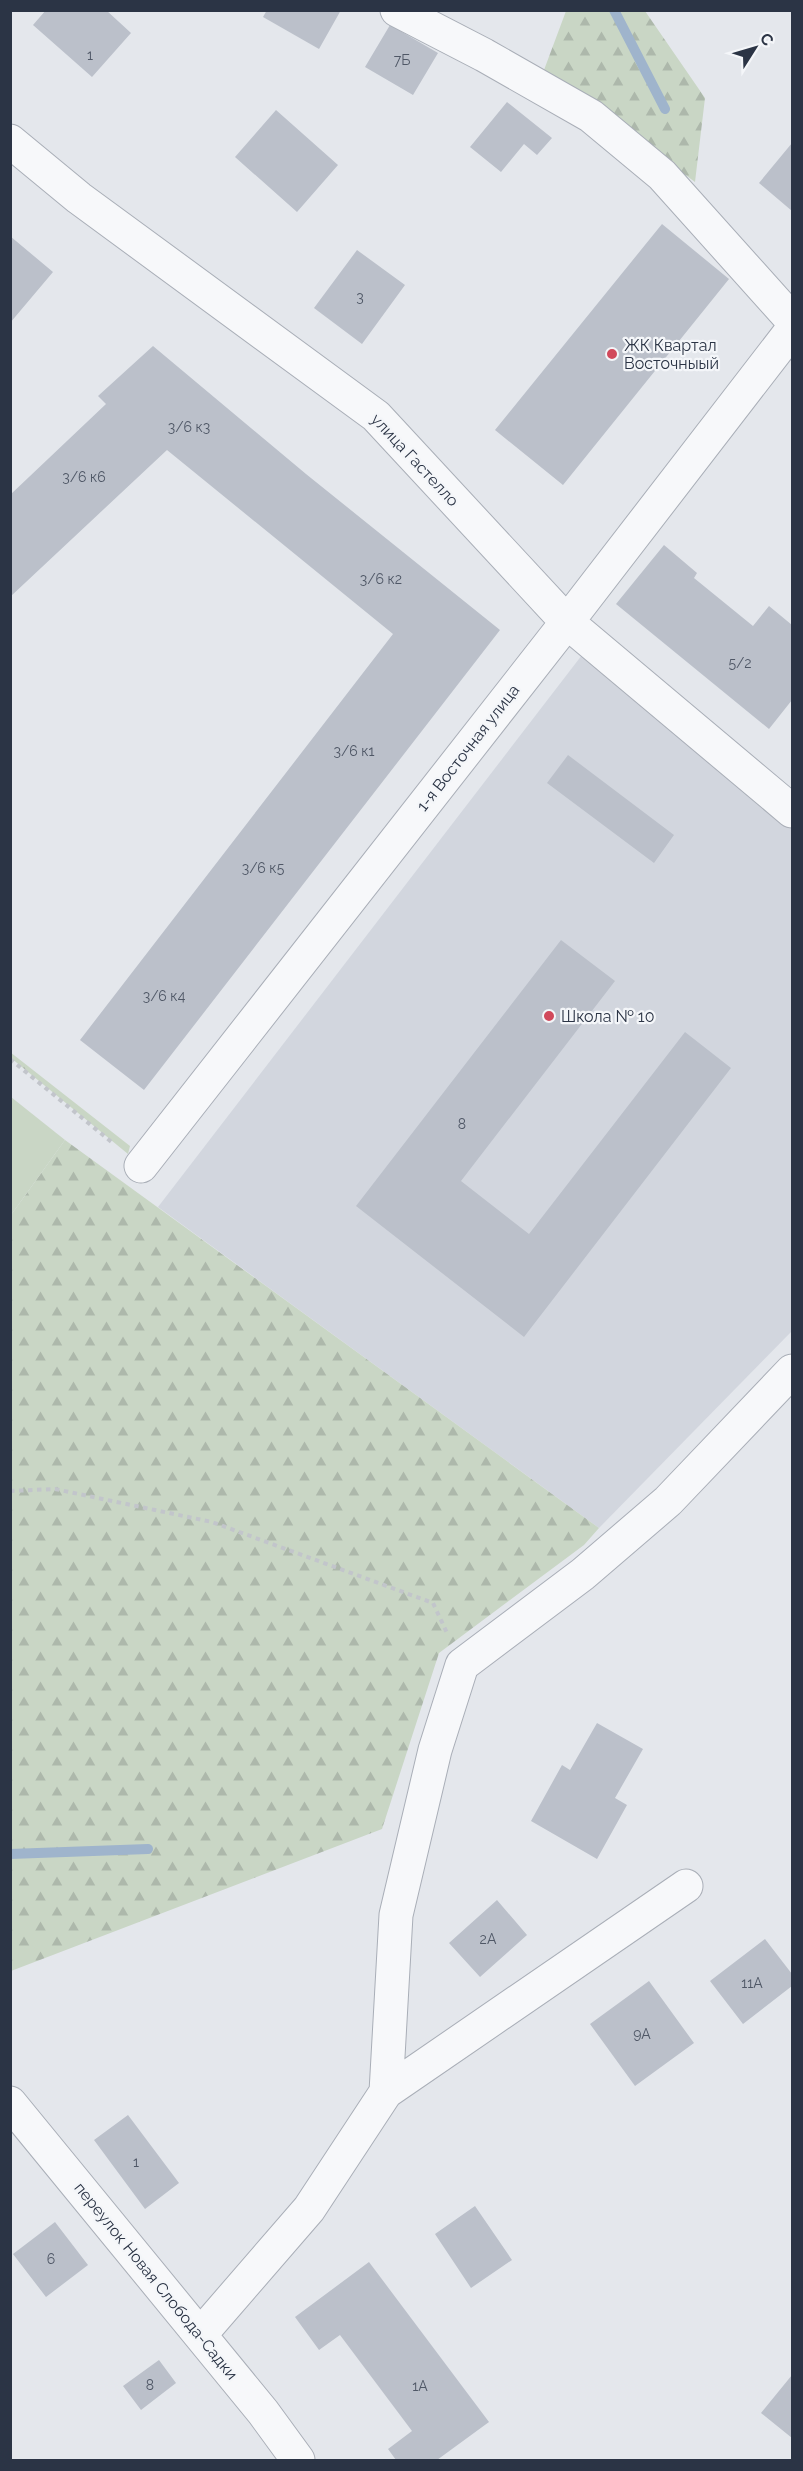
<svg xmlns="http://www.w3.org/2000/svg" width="803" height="2471" font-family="Raleway,sans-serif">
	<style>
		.built { fill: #d2d6de }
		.forest { fill: url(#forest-firs) }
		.pitch { fill: #c9d6c5 }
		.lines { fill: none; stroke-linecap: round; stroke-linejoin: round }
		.stream { stroke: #9fb4cc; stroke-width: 10 }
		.building { fill: #bbc0ca }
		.minor-casing { stroke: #a9aeb7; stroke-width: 35 }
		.path { stroke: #c2c5cb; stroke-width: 4; stroke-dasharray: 4.5 4.5; stroke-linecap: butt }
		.minor { stroke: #f7f8fa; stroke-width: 33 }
		.poi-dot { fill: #d1495b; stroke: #f4f6f9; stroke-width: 2 }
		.labels { text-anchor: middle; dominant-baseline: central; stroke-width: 4.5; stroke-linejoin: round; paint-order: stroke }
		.number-label { font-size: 14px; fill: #4f5766 }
		.poi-label { font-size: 16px; fill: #2b3445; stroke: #f4f6f9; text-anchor: start }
		.street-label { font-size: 16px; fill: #2b3445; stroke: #f4f6f9 }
	</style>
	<defs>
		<pattern id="forest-firs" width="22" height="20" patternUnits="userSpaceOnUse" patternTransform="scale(1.5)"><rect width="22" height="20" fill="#c9d6c5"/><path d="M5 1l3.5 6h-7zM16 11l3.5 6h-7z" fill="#adb8ab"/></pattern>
	</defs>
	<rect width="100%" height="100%" fill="#e4e7ec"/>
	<path class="built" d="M582,655L792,825V1331L599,1528L158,1207Z"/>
	<path class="forest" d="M566,11H645L705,98L695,182L544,70Z
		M10,1052L130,1146L128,1154L11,1058Z
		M65,1140L599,1528L584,1545L439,1653L382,1829L11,1971V1215Z"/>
	<path class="pitch" d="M11,1097L65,1140L11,1215Z"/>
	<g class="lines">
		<path class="stream" d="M614,10L665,109
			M10,1854L148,1849"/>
	</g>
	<path class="building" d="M46,10H106L131,33L92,77L33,25Z
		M267,10H341L319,49L263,17Z
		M390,25L438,53L413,95L365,67Z
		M507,102L552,138L537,155L524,144L501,172L470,147Z
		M276,110L338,165L297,212L235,157Z
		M792,143V211L759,183Z
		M662,224L729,279L563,485L495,430Z
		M10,236L53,272L10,323Z
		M357,250L405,285L362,344L314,308Z
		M153,346L306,474L500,630L144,1090L80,1040L393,634L167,450L10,597V495L106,404L98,396Z
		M664,545L697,573L694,578L753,626L769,606L792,625V700L769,729L616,604Z
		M568,755L674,835L654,863L547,783Z
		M561,940L615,981L461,1181L529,1234L685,1032L731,1068L524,1337L356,1206Z
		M597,1723L643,1749L615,1798L627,1805L597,1859L531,1821L562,1765L570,1770Z
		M497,1900L527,1935L480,1977L449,1943Z
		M765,1939L792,1974V1986L743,2024L710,1981Z
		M649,1981L694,2043L635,2086L590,2024Z
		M128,2115L179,2183L145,2209L94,2140Z
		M475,2206L512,2260L471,2288L435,2234Z
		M55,2222L88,2265L46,2297L13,2254Z
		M369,2262L489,2422L437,2460H396L388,2449L412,2431L340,2335L319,2350L295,2317Z
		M159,2360L176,2383L141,2410L123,2386Z
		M792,2375V2438L761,2413Z"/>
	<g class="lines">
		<defs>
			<path id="minor" d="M397,10L484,55L591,116L662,175L792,320
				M10,141L79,198L376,416L567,622L792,811
				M141,1166L567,622L792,330
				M386,2092L686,1886
				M10,2103L263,2412L298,2460
				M200,2335L309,2209L386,2092L396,1915L435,1750L462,1665L583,1574L668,1501L792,1371"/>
		</defs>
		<use href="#minor" class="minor-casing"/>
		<path class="path" d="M10,1059L114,1144
			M10,1491L55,1489L212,1522L433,1603L447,1633"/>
		<use href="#minor" class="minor"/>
	</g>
	<g class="poi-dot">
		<circle cx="612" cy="354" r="6"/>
		<circle cx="549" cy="1016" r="6"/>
	</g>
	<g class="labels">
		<g class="number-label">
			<text x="90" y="55">1</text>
			<text x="402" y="60">7Б</text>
			<text x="360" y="297">3</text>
			<text x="189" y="427">3/6 к3</text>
			<text x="84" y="477">3/6 к6</text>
			<text x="381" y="579">3/6 к2</text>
			<text x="740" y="663">5/2</text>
			<text x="354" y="751">3/6 к1</text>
			<text x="263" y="868">3/6 к5</text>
			<text x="164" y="996">3/6 к4</text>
			<text x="462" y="1124">8</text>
			<text x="488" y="1939">2А</text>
			<text x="752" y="1983">11А</text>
			<text x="642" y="2034">9А</text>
			<text x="136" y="2162">1</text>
			<text x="51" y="2259">6</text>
			<text x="150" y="2385">8</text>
			<text x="420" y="2386">1А</text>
		</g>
		<g class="poi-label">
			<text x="624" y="345">ЖК Квартал<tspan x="624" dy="18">Восточныый</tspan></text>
			<text x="561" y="1016">Школа № 10</text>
		</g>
		<g class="street-label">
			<text transform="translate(415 460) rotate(47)">улица Гастелло</text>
			<text transform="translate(468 748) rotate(-52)">1-я Восточная улица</text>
			<text transform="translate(156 2281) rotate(51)">переулок Новая Слобода-Садки</text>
		</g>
	</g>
	<rect width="803" height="2471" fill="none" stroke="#2b3445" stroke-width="24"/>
	<g transform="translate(755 48) rotate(53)" stroke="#f4f6f9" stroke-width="4.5" paint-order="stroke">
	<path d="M0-4.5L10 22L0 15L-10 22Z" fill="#2b3445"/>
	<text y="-9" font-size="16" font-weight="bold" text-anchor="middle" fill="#2b3445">С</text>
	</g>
</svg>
